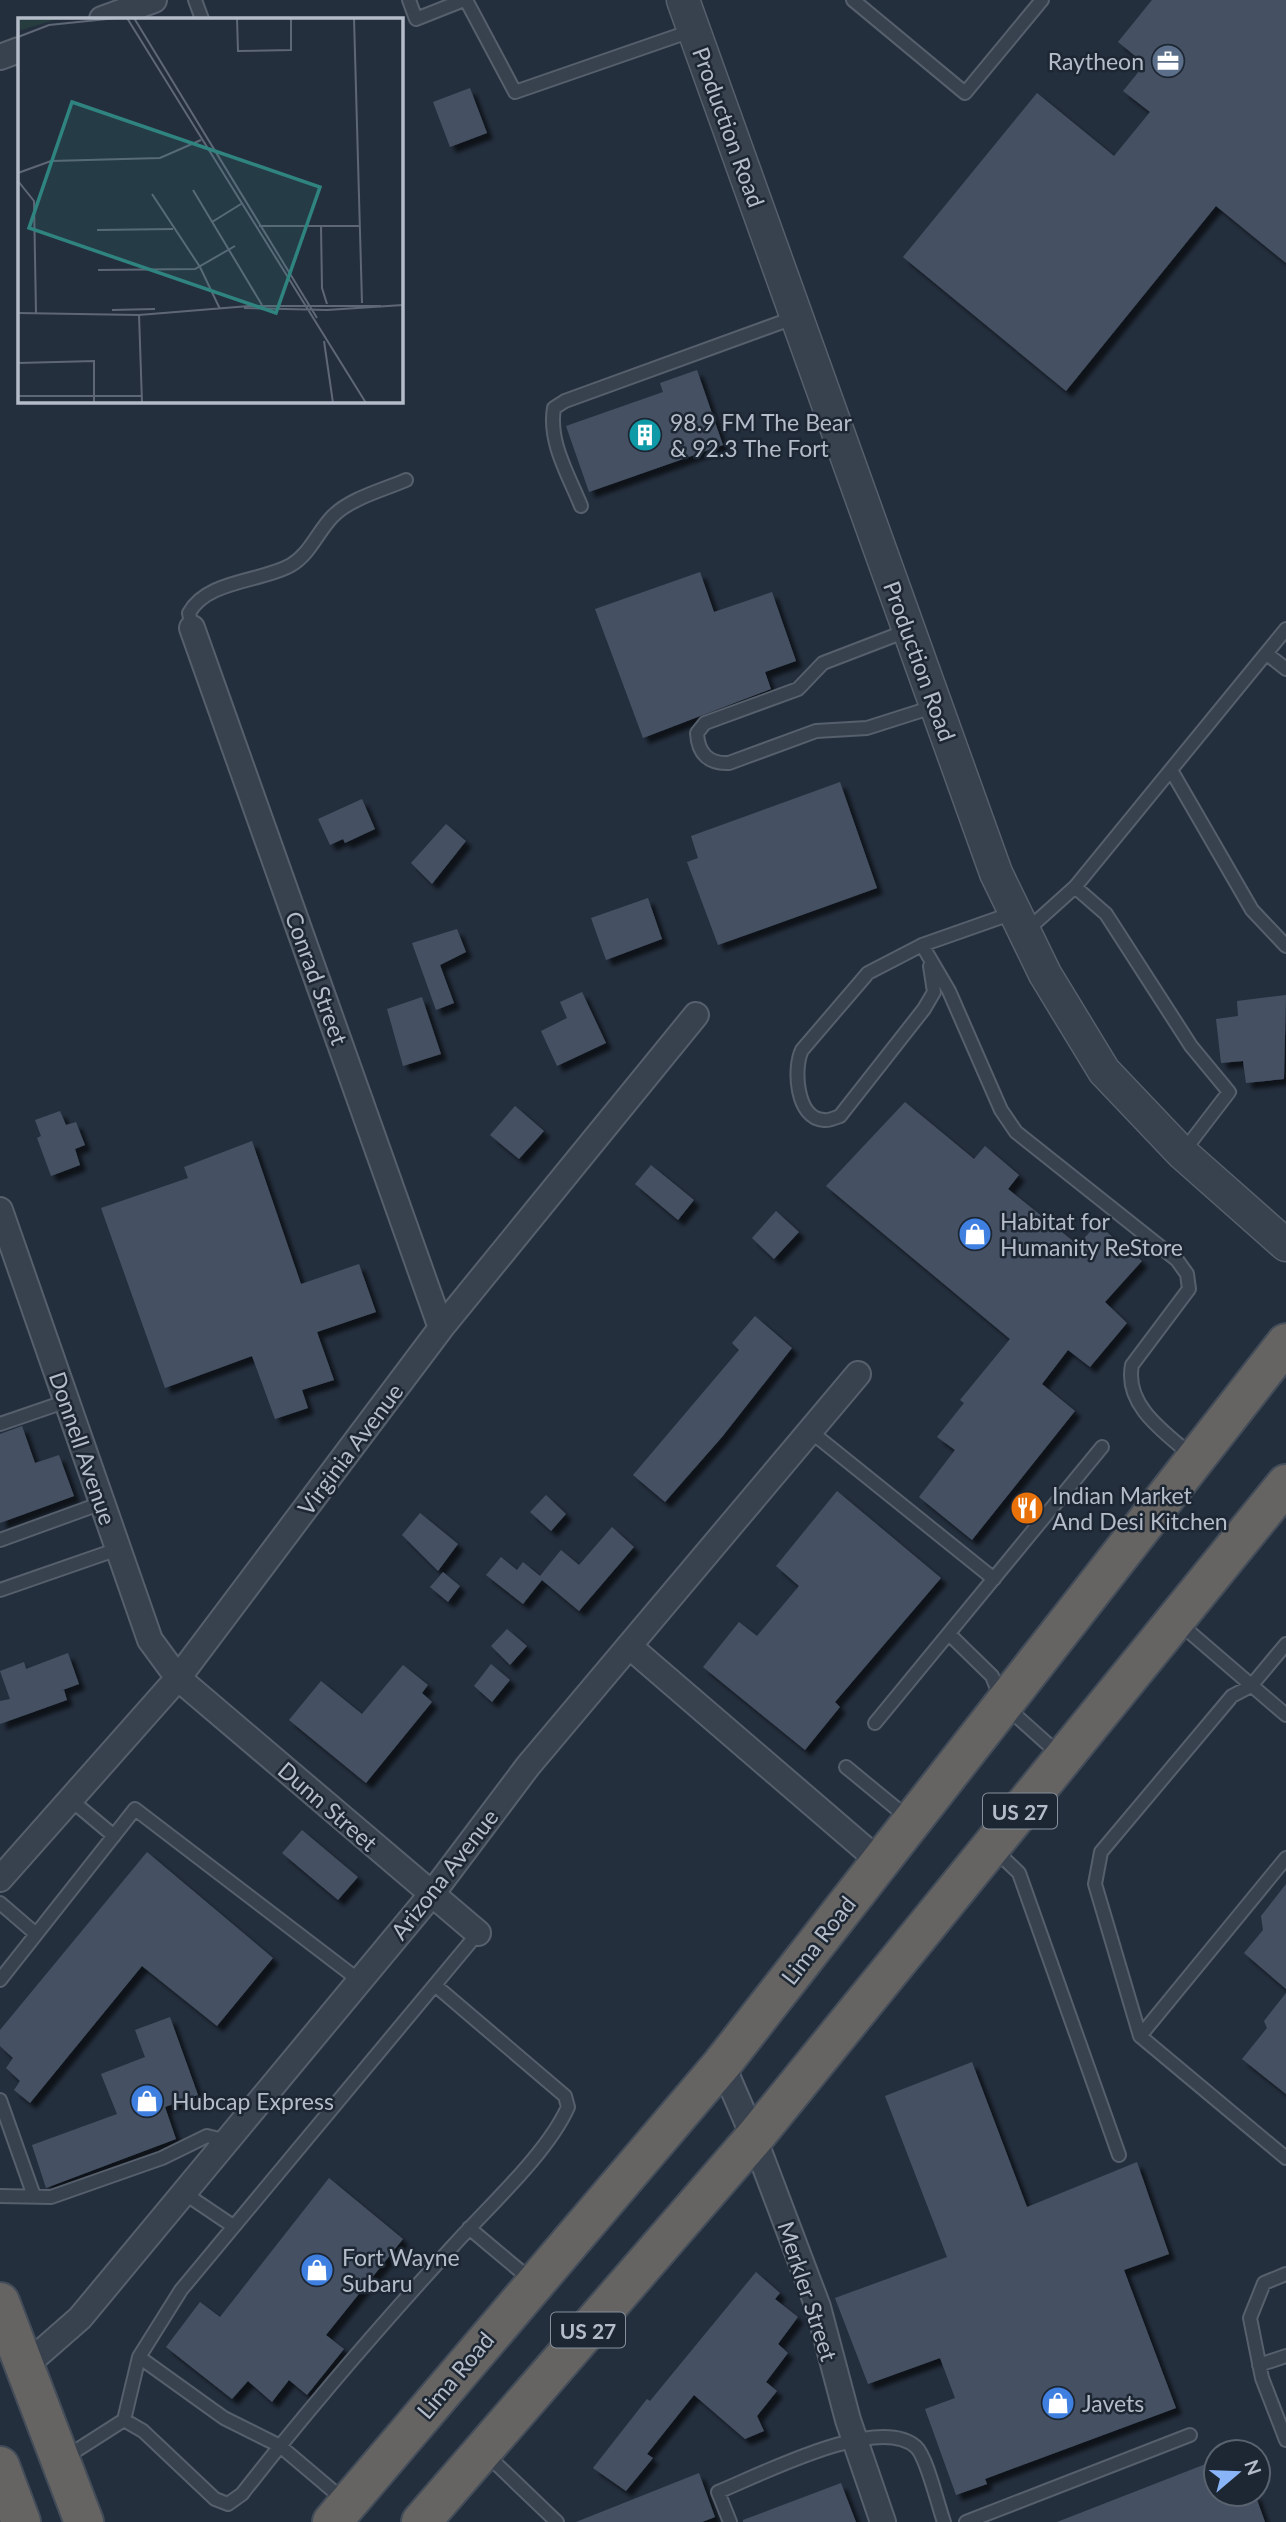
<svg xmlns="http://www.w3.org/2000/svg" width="1286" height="2522" font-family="Lato,sans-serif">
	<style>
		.building { fill: #455162; filter: url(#shadow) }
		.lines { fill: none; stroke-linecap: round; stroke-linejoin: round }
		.service-casing { stroke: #565f6c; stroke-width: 16 }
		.minor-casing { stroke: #565f6c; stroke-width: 28 }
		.tertiary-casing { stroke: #565f6c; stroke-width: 35 }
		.trunk-casing { stroke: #434c59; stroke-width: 42 }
		.service { stroke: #38414e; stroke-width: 12 }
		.minor { stroke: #38414e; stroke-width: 24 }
		.tertiary { stroke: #38414e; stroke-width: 32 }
		.trunk { stroke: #656462; stroke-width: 38 }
		.labels { text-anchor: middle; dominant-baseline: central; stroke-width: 5; stroke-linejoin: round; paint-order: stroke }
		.shield { fill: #1d2633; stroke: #878f9c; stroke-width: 2 }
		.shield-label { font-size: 21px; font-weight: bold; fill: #b4bcc9 }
		.poi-label { font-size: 23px; fill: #b4bcc9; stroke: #1d2633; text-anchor: start }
		.street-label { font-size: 23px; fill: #b4bcc9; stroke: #1d2633 }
		.inset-road { fill: none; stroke: #5e6776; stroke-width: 2 }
		.view { fill: #308480; fill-opacity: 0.15; stroke: #308480; stroke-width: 3.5 }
		.inset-edge { fill: none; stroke: #b4bcc9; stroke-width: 3.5 }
	</style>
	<defs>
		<filter id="shadow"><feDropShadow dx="6" dy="6" stdDeviation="2" flood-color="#0009"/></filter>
	</defs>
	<rect width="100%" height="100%" fill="#242f3e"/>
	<path class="building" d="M1152,0H1286V263L1216,206L1066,391L903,257L1037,93L1114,156L1150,112L1123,91L1145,64L1118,42Z
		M470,88L487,133L450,147L433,102Z
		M697,370L723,445L589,492L566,426L663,392L660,383Z
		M700,572L714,612L772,592L796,661L765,672L771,689L643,738L595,609Z
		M840,782L877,888L718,945L687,862L698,858L691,836Z
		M362,799L375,829L345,843L343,839L330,845L318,819Z
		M446,824L466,841L432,884L411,863Z
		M648,898L662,939L606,960L591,918Z
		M457,929L466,952L440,965L454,1003L436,1010L412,943Z
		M582,992L606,1043L557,1066L541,1031L567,1018L560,1002Z
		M1286,995L1284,1079L1246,1083L1243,1061L1221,1063L1216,1019L1238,1016L1237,1001Z
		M422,997L441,1054L403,1066L387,1009Z
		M905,1102L974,1159L985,1146L1019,1175L1008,1189L1078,1245L1097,1224L1142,1261L1105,1302L1127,1323L1090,1367L1068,1350L1042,1384L1075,1411L972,1540L919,1497L955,1450L937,1437L964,1403L960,1400L1010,1339L826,1186Z
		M515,1106L544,1131L519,1159L490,1135Z
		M60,1111L66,1125L76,1122L85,1145L75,1149L80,1165L51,1176L37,1138L41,1136L35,1120Z
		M252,1141L301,1284L359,1264L376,1312L317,1332L334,1380L302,1390L308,1408L275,1419L252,1356L165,1388L101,1208L188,1178L184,1167Z
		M651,1165L694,1200L678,1220L635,1184Z
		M776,1211L799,1232L774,1259L752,1238Z
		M755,1316L792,1348L722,1437L665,1502L633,1475L739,1350L732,1343Z
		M22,1426L35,1463L59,1455L74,1496L0,1523V1434Z
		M837,1491L941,1578L835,1702L840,1707L805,1750L703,1667L739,1622L757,1636L799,1586L776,1566Z
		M546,1495L566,1514L551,1531L530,1512Z
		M420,1513L458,1544L438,1571L402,1535Z
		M612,1527L634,1547L579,1611L542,1580L523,1604L486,1575L501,1557L517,1570L523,1562L540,1576L561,1550L579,1565Z
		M443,1572L460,1586L448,1602L430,1587Z
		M507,1629L527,1646L510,1665L491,1646Z
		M68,1653L79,1684L60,1691L64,1690L67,1700L0,1724V1701L10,1699L0,1671L24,1662L26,1669Z
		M491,1664L510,1680L492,1702L474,1686Z
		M403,1665L428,1685L422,1693L432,1702L366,1783L289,1720L321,1681L362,1714Z
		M302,1830L358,1877L338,1900L282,1853Z
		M147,1852L273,1958L217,2026L142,1966L30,2103L14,2090L20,2081L6,2068L13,2058L0,2046V2030Z
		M1286,1884V1989L1244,1953L1263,1930L1261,1916Z
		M1286,1993V2094L1242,2059L1267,2028L1264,2021Z
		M170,2017L198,2095L165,2107L176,2139L46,2188L32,2145L117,2114L101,2074L145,2057L135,2030Z
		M972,2062L1027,2207L1137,2162L1169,2254L1124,2270L1176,2408L985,2479L987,2484L956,2495L925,2409L955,2398L940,2358L868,2384L835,2298L947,2257L885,2096Z
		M329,2178L403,2239L326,2335L344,2349L307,2395L289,2380L272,2402L248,2381L232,2399L166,2347L200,2302L220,2317Z
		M756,2272L780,2293L775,2299L798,2317L778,2344L788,2353L766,2382L777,2391L757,2416L764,2431L745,2439L694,2395L647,2454L653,2458L626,2491L593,2468L647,2399L650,2401Z
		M1216,2460V2494H1255L1265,2522H1057Z
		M699,2473L715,2517L702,2522H576Z
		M841,2483L856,2522H743V2520Z"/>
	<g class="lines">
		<defs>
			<path id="service" d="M195,0L202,19
				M409,0L416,19L464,0
				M466,0L515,92L694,30
				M853,0L965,93L1042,0
				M581,506C569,476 548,442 554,408L565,401L796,317
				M192,628L189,613C207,580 261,582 291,565C310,554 318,531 333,516C351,498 383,490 406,480
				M909,630L823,663L798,689L705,723L697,733C698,754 709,764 729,763L816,731L867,728L936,706
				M1267,654L1286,669
				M1171,770L1252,910L1286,946
				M1075,887L1106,914L1191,1046L1229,1092L1183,1152
				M1026,931L1075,887L1286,629
				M922,945L949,991L1001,1110L1016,1132L1177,1260L1187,1274L1189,1289L1132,1365C1124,1405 1164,1432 1191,1455
				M930,966L934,992L924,1009L840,1116C835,1118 828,1121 824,1120C796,1119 793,1068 802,1050L868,973L922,945L1013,913
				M0,1424L67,1401
				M810,1431L994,1579
				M0,1540L102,1503
				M0,1590L118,1549
				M1179,1623L1286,1715
				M949,1634L992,1676L1003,1704L1061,1756
				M1286,1644L1251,1686L1232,1696L1101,1852L1095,1884L1140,2036L1286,2158
				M875,1723L1102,1447
				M846,1767L908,1818
				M71,1800L114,1836
				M994,1849L1019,1873L1119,2155
				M0,1903L36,1934
				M0,1980L135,1809L360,1981
				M1140,2036L1286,1858
				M0,2100L34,2196
				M184,2193L233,2226
				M0,2196L51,2197L162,2158L207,2136L227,2141
				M469,2228L531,2280
				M1286,2274L1264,2283L1250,2318L1262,2378L1286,2440
				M139,2357L224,2418L280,2446L345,2501
				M1259,2365L1286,2356
				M124,2420L143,2431L215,2499L228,2504L242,2494C309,2408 380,2326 453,2246C488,2207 547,2154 568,2107L565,2096L436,1986
				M486,2454L557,2522
				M63,2459L124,2420L139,2357L181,2290L478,1933
				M730,2522L718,2492C760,2475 879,2413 916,2447C927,2457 938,2506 944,2522
				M966,2522L1190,2435"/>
			<path id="minor" d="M102,19L154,0
				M0,57L19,50
				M192,628L441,1328
				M0,1210L150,1640L178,1678L478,1933
				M629,1646L879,1861
				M0,1879L178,1678L441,1328L696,1015
				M722,2064L754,2138L818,2307L848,2420L883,2522
				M24,2367L80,2318L431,1895L528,1766L858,1374"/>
			<path id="tertiary" d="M683,0L996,873L1045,974L1104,1071L1182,1153L1286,1245"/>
			<path id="trunk" d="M0,2302L84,2522
				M0,2466L21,2522
				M332,2522L722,2064L1286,1343
				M421,2522L754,2138L1286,1484"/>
		</defs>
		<use href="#service" class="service-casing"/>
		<use href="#minor" class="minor-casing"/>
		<use href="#tertiary" class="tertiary-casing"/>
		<use href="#trunk" class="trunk-casing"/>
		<use href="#service" class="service"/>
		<use href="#minor" class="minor"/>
		<use href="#tertiary" class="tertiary"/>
		<use href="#trunk" class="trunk"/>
	</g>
	<defs>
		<symbol id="office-disc" viewBox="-11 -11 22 22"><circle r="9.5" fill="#5c6f8a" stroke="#1d2633"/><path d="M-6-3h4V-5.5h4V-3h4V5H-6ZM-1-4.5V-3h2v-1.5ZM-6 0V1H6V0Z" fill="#fff"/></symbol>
		<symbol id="building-disc" viewBox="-11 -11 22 22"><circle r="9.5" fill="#0f9aa8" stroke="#1d2633"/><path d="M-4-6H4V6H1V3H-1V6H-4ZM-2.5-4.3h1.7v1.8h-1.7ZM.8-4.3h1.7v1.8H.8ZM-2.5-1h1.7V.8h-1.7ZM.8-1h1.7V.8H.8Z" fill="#fff"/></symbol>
		<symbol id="shop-disc" viewBox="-11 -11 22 22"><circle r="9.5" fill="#3f7fe0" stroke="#1d2633"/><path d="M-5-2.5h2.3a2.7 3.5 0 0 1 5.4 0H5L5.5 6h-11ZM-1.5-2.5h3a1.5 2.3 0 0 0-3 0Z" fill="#fff"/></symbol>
		<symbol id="restaurant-disc" viewBox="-11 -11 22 22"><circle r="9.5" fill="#e8710a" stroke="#1d2633"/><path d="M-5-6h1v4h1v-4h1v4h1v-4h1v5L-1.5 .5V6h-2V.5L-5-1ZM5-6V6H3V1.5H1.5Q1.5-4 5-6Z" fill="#fff"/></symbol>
	</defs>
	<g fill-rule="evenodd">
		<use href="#office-disc" x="1149" y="42" width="38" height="38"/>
		<use href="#building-disc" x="626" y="416" width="38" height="38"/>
		<use href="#shop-disc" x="956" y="1215" width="38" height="38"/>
		<use href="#restaurant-disc" x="1008" y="1489" width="38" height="38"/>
		<use href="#shop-disc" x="128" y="2082" width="38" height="38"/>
		<use href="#shop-disc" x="298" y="2251" width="38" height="38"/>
		<use href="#shop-disc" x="1039" y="2384" width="38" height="38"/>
	</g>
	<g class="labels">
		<g class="shield">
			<rect x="983" y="1793.5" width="74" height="35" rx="5"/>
			<rect x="551" y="2312.5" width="74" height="35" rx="5"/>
		</g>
		<g class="shield-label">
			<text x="1020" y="1811">US 27</text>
			<text x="588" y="2330">US 27</text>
		</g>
		<g class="poi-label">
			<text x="1144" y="61" text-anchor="end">Raytheon</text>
			<text x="670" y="422">98.9 FM The Bear<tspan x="670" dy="26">&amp; 92.3 The Fort</tspan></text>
			<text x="1000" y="1221">Habitat for<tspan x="1000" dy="26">Humanity ReStore</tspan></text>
			<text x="1052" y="1495">Indian Market<tspan x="1052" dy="26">And Desi Kitchen</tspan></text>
			<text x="172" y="2101">Hubcap Express</text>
			<text x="342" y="2257">Fort Wayne<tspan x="342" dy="26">Subaru</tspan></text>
			<text x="1082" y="2403">Javets</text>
		</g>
		<g class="street-label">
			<text transform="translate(729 127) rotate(70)">Production Road</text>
			<text transform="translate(920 661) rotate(70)">Production Road</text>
			<text transform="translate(317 978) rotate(70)">Conrad Street</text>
			<text transform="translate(83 1448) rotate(71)">Donnell Avenue</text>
			<text transform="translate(350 1449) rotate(-53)">Virginia Avenue</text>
			<text transform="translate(328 1806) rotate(41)">Dunn Street</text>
			<text transform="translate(444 1874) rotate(-52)">Arizona Avenue</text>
			<text transform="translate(818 1940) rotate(-52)">Lima Road</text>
			<text transform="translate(808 2291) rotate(72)">Merkler Street</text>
			<text transform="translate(455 2375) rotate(-50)">Lima Road</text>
		</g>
	</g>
	<g transform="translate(18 18)">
		<rect width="385" height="385" fill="#242f3e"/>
		<path d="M0,0H42L4,12L0,11Z" fill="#263c3f"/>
		<path class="inset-road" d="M109,0L348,385M116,0L299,300M219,0L220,33L273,32V0M336,0L344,285M0,19L31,7L99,0M0,155L33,143L142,140L183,122M0,163L16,183L18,295M175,172L244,287M134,176L182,249L202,291M194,204L223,186M241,208H342M303,208L304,270L309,286M79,212L155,211M80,252L177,251L217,228M226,290L309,292L385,287M94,292L137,291M0,295L121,297L231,288H363M121,296L124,385M306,323L315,385M0,345L76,343V385M0,378H124"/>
		<path class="view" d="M54,84L302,169L258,295L11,210Z"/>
		<rect width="385" height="385" class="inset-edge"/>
	</g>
	<g transform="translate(1237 2473) rotate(71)"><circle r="33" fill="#1d2633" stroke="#59626f" stroke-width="2"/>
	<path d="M0-5L12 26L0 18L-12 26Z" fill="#8ab4f8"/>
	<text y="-10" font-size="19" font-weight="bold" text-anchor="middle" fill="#b4bcc9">N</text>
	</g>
</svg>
